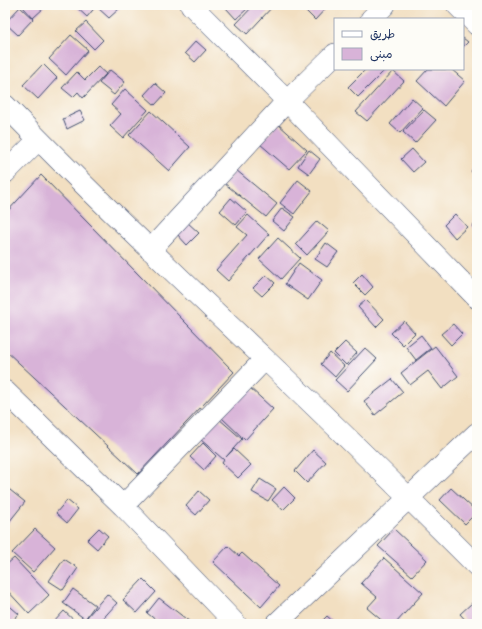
<svg xmlns="http://www.w3.org/2000/svg" width="482" height="629" font-family="Dekko,'Playpen Sans Arabic',sans-serif">
	<style>
		.building { fill: #d8b3d8 }
		.lines { fill: none; stroke-linecap: round; stroke-linejoin: round }
		.minor-casing { stroke: #3b496d; stroke-width: 22 }
		.minor { stroke: #fff; stroke-width: 21 }
	</style>
	<rect width="100%" height="100%" fill="#fdfcf7"/>
	<filter id="ink" filterUnits="userSpaceOnUse"><feTurbulence type="fractalNoise" baseFrequency=".025" numOctaves="2"/><feDisplacementMap in="SourceGraphic" scale="8" xChannelSelector="R" yChannelSelector="G"/><feConvolveMatrix kernelMatrix="1 2 1 2 8 2 1 2 1" color-interpolation-filters="sRGB"/></filter>
	<filter id="wash" filterUnits="userSpaceOnUse"><feTurbulence type="fractalNoise" baseFrequency=".012" numOctaves="4" result="noise"/><feDisplacementMap in="SourceGraphic" scale="16" xChannelSelector="R" yChannelSelector="G"/><feGaussianBlur stdDeviation="0.9" result="paint"/><feColorMatrix in="noise" values="0 0 0 0 0 0 0 0 0 0 0 0 0 0 0 0 0 1.4 0 .05"/><feComposite in="paint" operator="in"/></filter>
	<g filter="url(#wash)">
		<rect width="100%" height="100%" fill="#f2dfc1"/>
		<g id="blocks">
			<path class="building" d="M26,5H42L45,7L33,18L23,7Z
				M74,5H97L87,17Z
				M101,5H117L120,8L109,18L98,8Z
				M229,5H246L248,8L236,19L226,8Z
				M254,5H274L247,34L236,24Z
				M308,5H325L327,7L315,20L304,9Z
				M20,7L33,19L18,35L5,23Z
				M86,22L103,40L94,49L76,31Z
				M71,35L88,50L66,75L49,59Z
				M463,38L468,42L463,47Z
				M196,41L206,50L195,62L185,53Z
				M43,64L57,78L38,99L23,85Z
				M98,67L106,74L83,98L78,92L73,97L62,88L77,72L85,80Z
				M366,69H386L358,97L348,87Z
				M428,69H451L465,81L444,106L417,81Z
				M110,70L125,82L114,95L99,83Z
				M393,71L404,81L367,121L356,112Z
				M155,83L166,93L155,105L144,95Z
				M125,89L148,110L123,138L110,126L121,114L111,105Z
				M412,98L423,108L400,133L390,124Z
				M424,110L436,120L415,143L403,132Z
				M80,111L85,120L67,129L63,119Z
				M151,111L190,147L169,171L129,135Z
				M278,124L307,150L289,169L260,144Z
				M412,149L424,162L413,172L401,159Z
				M309,150L320,159L309,174L298,166Z
				M477,165V178L471,171Z
				M236,170L277,204L266,217L224,183Z
				M41,175L234,372L138,474L5,350V214Z
				M298,180L312,191L294,214L280,203Z
				M231,198L247,212L236,225L220,211Z
				M282,208L295,217L284,231L272,221Z
				M455,214L467,227L455,238L444,225Z
				M248,215L269,234L228,281L216,270L247,235L237,227Z
				M317,221L329,231L307,255L296,244Z
				M477,221V232L472,226Z
				M187,222L199,233L187,245L176,233Z
				M278,238L300,258L281,279L259,259Z
				M326,243L338,252L327,267L315,259Z
				M299,263L322,280L308,300L285,284Z
				M362,274L373,287L365,295L353,283Z
				M266,275L275,283L262,296L253,288Z
				M366,300L384,319L376,327L358,307Z
				M404,321L415,333L403,345L391,333Z
				M453,324L462,334L451,345L441,334Z
				M421,335L431,348L416,360L406,347Z
				M345,342L357,353L346,365L334,353Z
				M435,346L458,376L442,389L428,371L410,385L401,373Z
				M365,348L377,359L347,391L335,380Z
				M330,353L344,366L335,377L321,364Z
				M392,379L403,392L375,415L364,401Z
				M249,387L273,409L245,440L221,417Z
				M218,418L242,439L226,457L234,449L251,465L238,478L222,463L224,460L200,439Z
				M203,443L216,456L204,470L190,457Z
				M313,450L326,462L307,483L295,471Z
				M260,479L276,489L268,501L252,492Z
				M5,486L25,502L5,527Z
				M284,487L295,498L283,510L272,500Z
				M451,488L477,512L465,524L440,500Z
				M199,491L209,500L196,515L186,506Z
				M67,500L78,509L67,523L56,513Z
				M99,528L108,536L97,549L87,540Z
				M35,529L55,547L33,572L12,553Z
				M394,529L427,560L412,576L378,546Z
				M228,546L239,556L242,553L279,586L261,607L213,562Z
				M14,558L49,595L29,614L5,588V566Z
				M384,558L423,593L395,624H386L367,608L377,597L361,583Z
				M64,559L78,568L63,590L49,581Z
				M143,579L156,592L137,613L123,600Z
				M73,589L95,605L85,619L63,603Z
				M107,594L117,603L98,624H95L87,617Z
				M159,598L190,622L188,624H161L147,613Z
				M5,602L19,614L10,624H5Z
				M472,603L477,608V619L471,624H469L460,614Z
				M64,611L77,623L76,624H52Z
				M327,616L336,624H319Z"/>
		</g>
	</g>
	<g filter="url(#ink)">
		<use href="#blocks" fill-opacity="0" stroke="#3b496d" stroke-width="1"/>
		<g class="lines">
			<defs>
				<path id="minor" d="M191,5L287,101L477,298
					M457,5L477,25
					M371,19L385,5
					M5,105C89,192 176,275 264,358C336,426 407,496 477,566
					M5,173L38,140
					M150,250L287,101L335,54
					M5,391L123,506L236,624
					M123,506L265,359
					M276,624L477,433"/>
			</defs>
			<use href="#minor" class="minor-casing"/>
			<use href="#minor" class="minor"/>
		</g>
	</g>
	<rect width="482" height="629" fill="none" stroke="#fdfcf7" stroke-width="20"/>
	<rect x="334" y="18" width="130" height="52" fill="#fdfcf7" stroke="#a3aaba"/>
	<rect x="342" y="31" width="20" height="6" fill="#ffffff" stroke="#a3aaba"/>
	<text x="370" y="38" font-size="12" fill="#1b2f5e">طريق</text>
	<rect x="342" y="48" width="20" height="12" fill="#d8b3d8" stroke="#a3aaba"/>
	<text x="370" y="58" font-size="12" fill="#1b2f5e">مبنى</text>
</svg>
